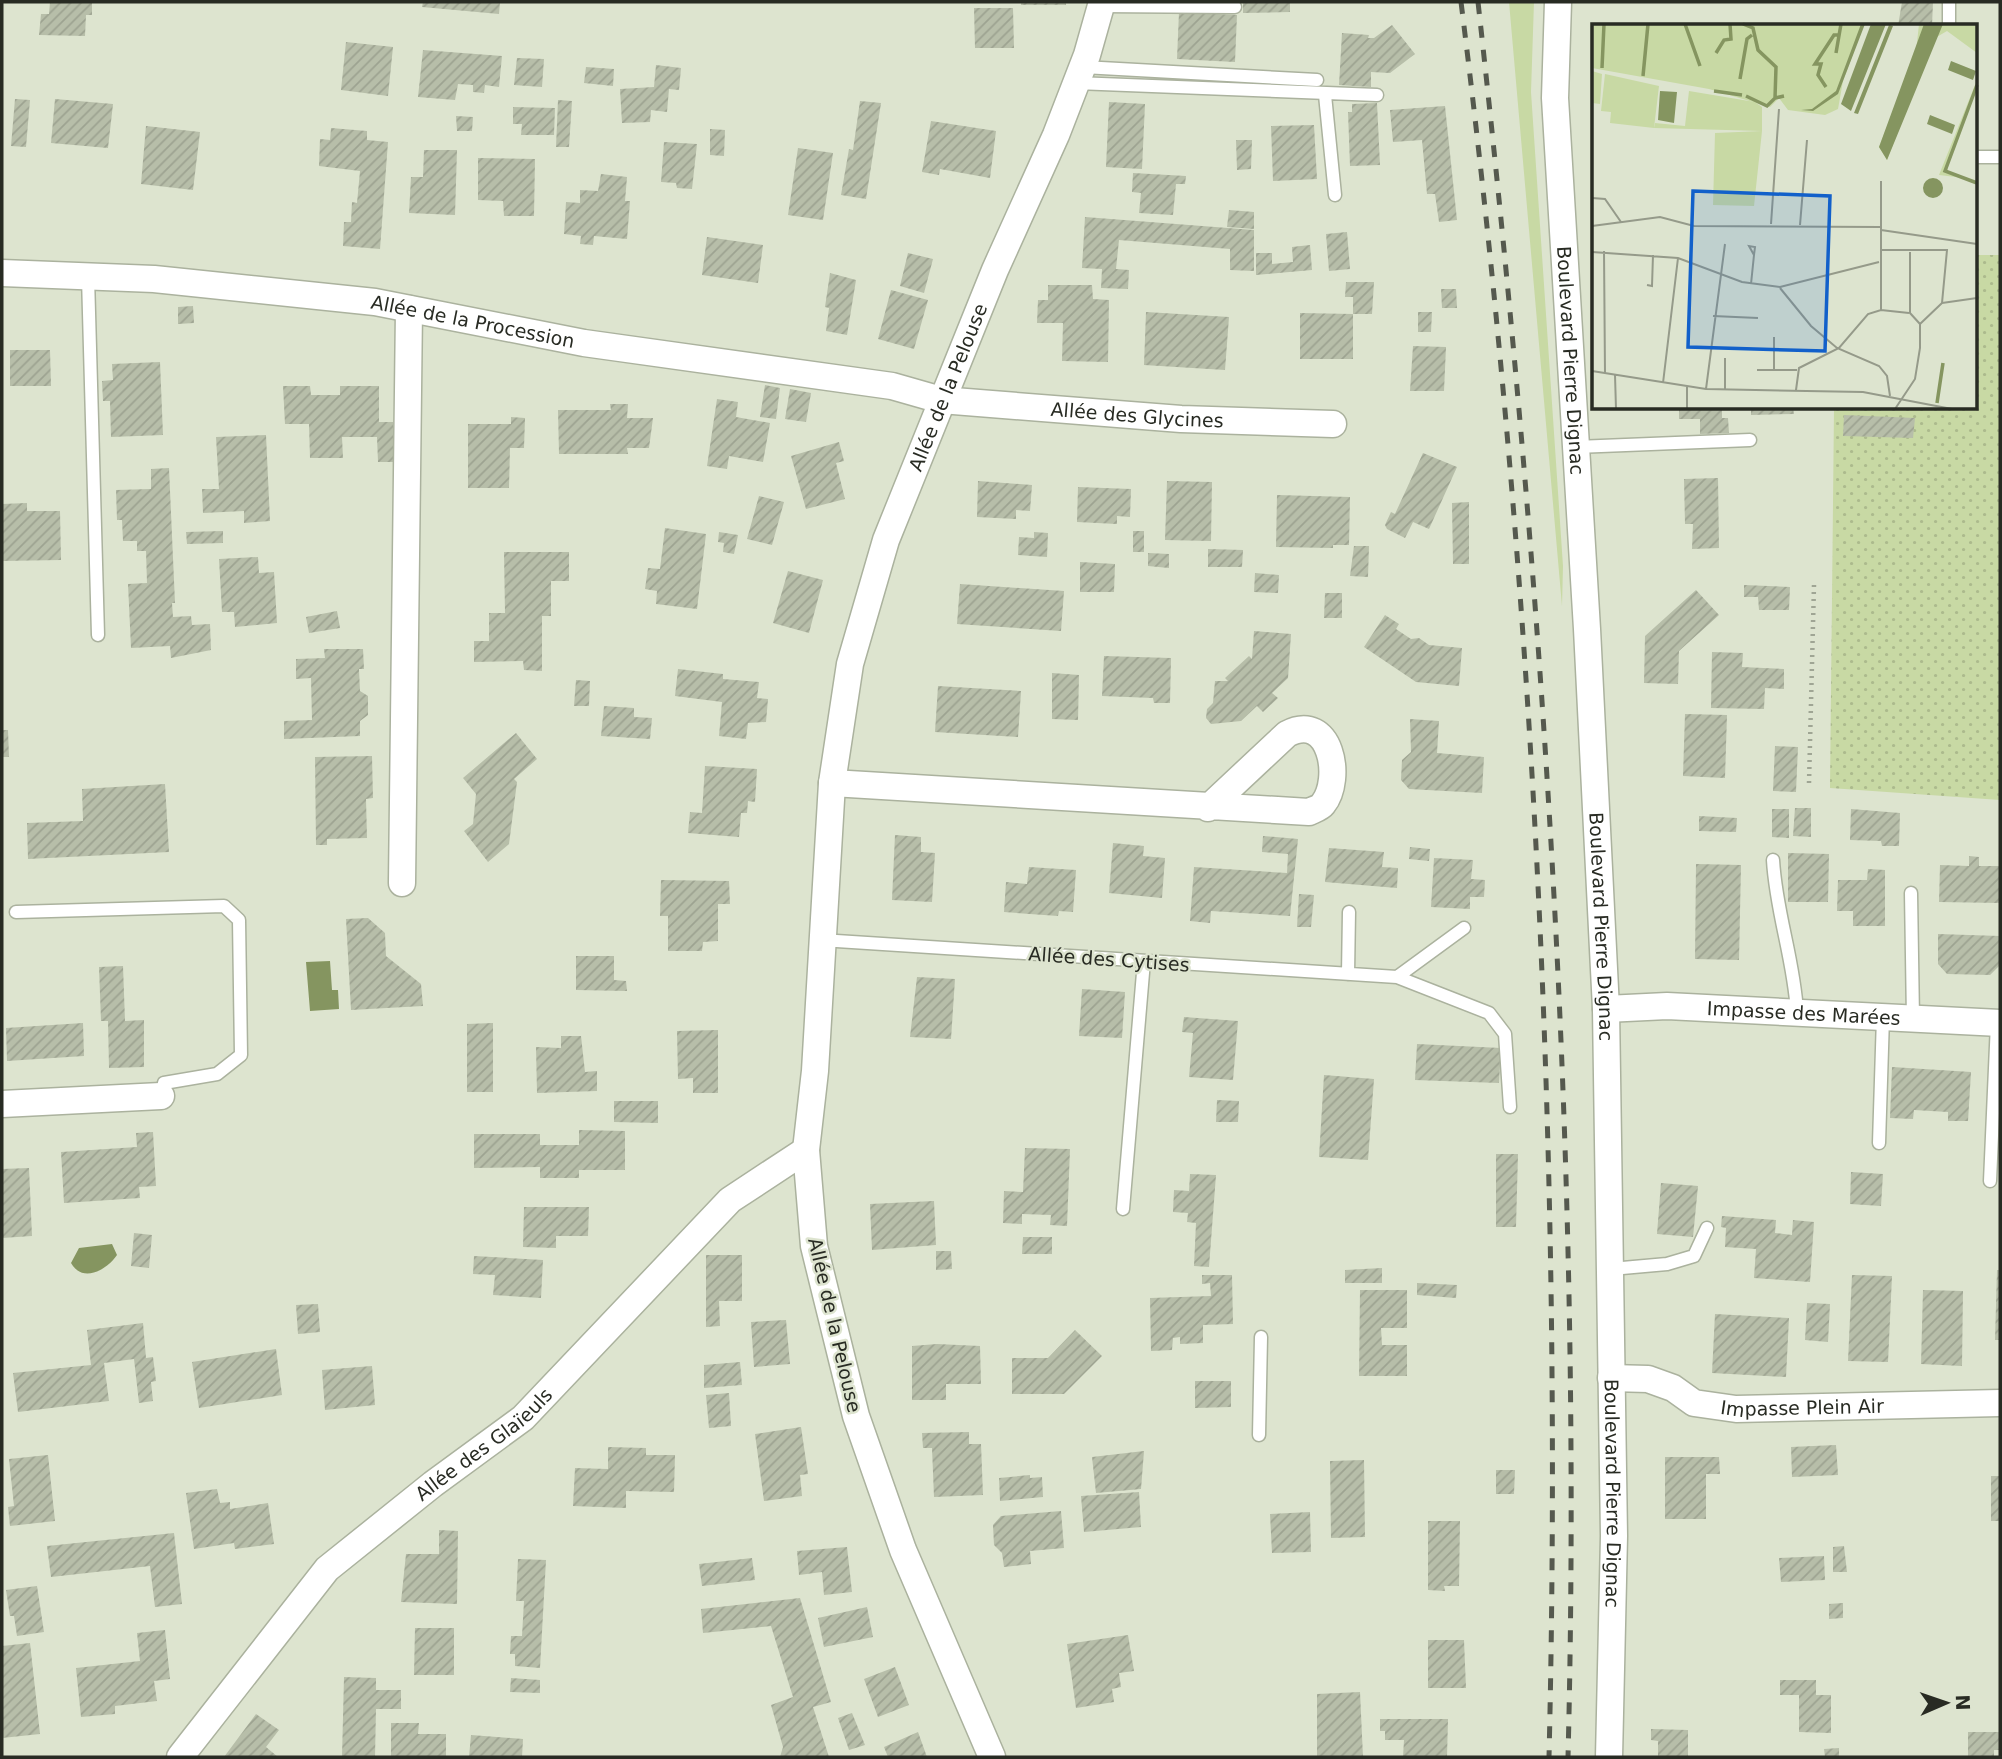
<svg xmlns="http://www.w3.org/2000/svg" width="2002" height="1759" font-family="'DejaVu Sans',sans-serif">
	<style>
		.grass { fill: #c8d9a4 }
		.park { fill: url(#park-dots) }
		.water { fill: #859560 }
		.building { fill: url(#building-hatch) }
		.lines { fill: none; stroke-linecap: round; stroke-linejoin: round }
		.service-casing { stroke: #abb29e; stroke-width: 15 }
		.minor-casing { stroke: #abb29e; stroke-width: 29 }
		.path { stroke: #9fa594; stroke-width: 4.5; stroke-dasharray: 2 5; stroke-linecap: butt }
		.service { stroke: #fff; stroke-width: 12 }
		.minor { stroke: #fff; stroke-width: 26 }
		.rail { stroke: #55594e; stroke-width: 5; stroke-dasharray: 12 12; stroke-linecap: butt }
		.labels { text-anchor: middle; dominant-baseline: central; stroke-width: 5; stroke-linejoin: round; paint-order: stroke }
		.street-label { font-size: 19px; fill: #282b23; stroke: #dde4cf }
		.inset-river { fill: none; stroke: #859560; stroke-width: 3.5 }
		.inset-road { fill: none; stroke: #959a8a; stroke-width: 2 }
		.view { fill: #1260ca; fill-opacity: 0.15; stroke: #1260ca; stroke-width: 3.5 }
		.inset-edge { fill: none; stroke: #282b23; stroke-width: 3.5 }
	</style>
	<defs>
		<pattern id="park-dots" width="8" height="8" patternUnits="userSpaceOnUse" patternTransform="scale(1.75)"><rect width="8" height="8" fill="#c8d9a4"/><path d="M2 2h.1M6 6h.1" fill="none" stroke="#acba8d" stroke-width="1.8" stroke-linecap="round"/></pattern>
		<pattern id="building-hatch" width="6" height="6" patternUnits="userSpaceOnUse" patternTransform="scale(1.75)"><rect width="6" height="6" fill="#b7bea9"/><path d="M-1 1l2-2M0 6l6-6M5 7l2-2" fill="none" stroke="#9da391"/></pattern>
	</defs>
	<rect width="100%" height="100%" fill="#dde4cf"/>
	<path class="grass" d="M1509,2H1534L1531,92L1563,566L1562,606Z"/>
	<path class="park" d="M1976,255H2000V800L1830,788L1834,408H1976Z"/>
	<path class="water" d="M330,961L332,990H338L339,1009L310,1011L306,962Z
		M112,1244L117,1255C106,1271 82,1283 71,1263L79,1248Z"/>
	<path class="building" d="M50,2H92V15H86L85,36L39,35L41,14H49Z
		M423,2H500L499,14L422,7Z
		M1021,2H1066V5H1021Z
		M1243,2H1290V12L1243,13Z
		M1902,2H1933L1932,26H1898Z
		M974,8H1013L1014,48H975Z
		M1179,12L1237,15L1235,62L1177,59Z
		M1392,25L1415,54L1390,73L1371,72V87L1339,85L1342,33L1369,35L1368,38H1374Z
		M346,42L393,47L388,96L341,90Z
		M423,50L502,56L499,87L485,85L484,93L473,92V85L458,84L455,100L418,97Z
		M517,58L544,59L542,87L514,85Z
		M656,65L681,68L679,90L669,89L667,112L651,110L650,122L622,123L620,89L654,87Z
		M586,67L614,69L613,86L584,83Z
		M15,99L30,100L26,147L11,146Z
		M55,99L113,104L108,148L51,143Z
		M558,100L572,101L569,147H556Z
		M860,101L881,103L866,199L841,195L849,149L853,150Z
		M1109,102L1145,104L1142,169L1106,167Z
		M1377,103L1380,165L1350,166L1348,112H1352V104Z
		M1445,106L1457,220L1439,222L1435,194H1427L1422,140L1393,142L1390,110Z
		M513,107L555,108L554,135H521L522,124H513Z
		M456,116L473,117L472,131H457Z
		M931,121L996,131L990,178L940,169L939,175L922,172Z
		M1314,125L1317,179L1273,181L1271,126Z
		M146,126L200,132L193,190L141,184Z
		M331,128L367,131V140L388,142L380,249L343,246L344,222H351L352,202L357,203L360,171L319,166L320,139L330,140Z
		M710,129L725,130L724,156L710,155Z
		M1236,140H1252L1251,169L1237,170Z
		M664,142L697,144L692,189L677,188L676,183L661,182Z
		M798,148L833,153L823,220L788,215Z
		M424,150H457L455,215L409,213L411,177H423Z
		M478,158L535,159L534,216H504L503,201L478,200Z
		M1133,173L1186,176L1185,184H1176L1173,215L1139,213L1141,193L1132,192Z
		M601,174L627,177L625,201H630L627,239L594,236L593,245L580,244L581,236L564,234L566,202L580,203V190L598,191Z
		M1229,210L1254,212V229L1227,227Z
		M1085,217L1254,230V271L1230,270V249L1119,240L1116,269L1129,270L1128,289L1101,288L1102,269L1082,268Z
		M1347,232L1350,269L1329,271L1326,234Z
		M707,237L763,245L758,283L702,275Z
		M1310,245L1312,270L1256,275V253H1272V264L1293,262L1292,247Z
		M908,253L933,259L924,293L900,286Z
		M830,273L856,280L847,335L826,331L829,308L825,307Z
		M1346,282H1374L1372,314H1353V297H1345Z
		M1048,285H1092L1093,299L1109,300L1108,362L1062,361L1063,323H1037L1038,300H1048Z
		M1441,289H1456L1457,308H1442Z
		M891,290L928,300L914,349L878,339Z
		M193,306L194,323L178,324V307Z
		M1146,312L1229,317L1225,370L1144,365Z
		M1418,312H1432L1431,332H1418Z
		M1300,313L1353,314V359H1300Z
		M1413,346L1446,347L1444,391H1410Z
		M10,350H50L51,386H10Z
		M160,362L163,435L111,437L110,401H103L102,381L113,380L112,364Z
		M765,385L780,388L776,419L760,417Z
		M283,386H310L311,395H340V386H379V422H393L394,462H378L377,437H342L343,458H310L309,424H285Z
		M790,389L811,393L806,422L785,419Z
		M717,399L738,402L736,417L770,423L763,462L729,456L727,469L707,466Z
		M610,404H628L627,418H653L649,448H627L628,454H559L558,410H611Z
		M1679,408H1722V418H1728L1729,433L1700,434V419H1679Z
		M1751,408H1793L1794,414L1751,415Z
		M1844,415L1915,418L1913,438L1843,436Z
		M511,417L525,418L524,448H510L509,488H468V424H511Z
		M266,435L270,521L244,523V511L203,513L202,489H219L216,437Z
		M839,442L844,461L836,463L845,499L806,509L791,456Z
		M1423,453L1457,467L1429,529L1413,522L1405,538L1387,529L1385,525L1391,512L1395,514Z
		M169,468L175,603H172L173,617L191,616L192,625L210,624L211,650L171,658L170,646L131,648L128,584L147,583L146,551H137V541H123L122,520H117L116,490L151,489V469Z
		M1718,478L1719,548L1692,549L1693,524H1685L1684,479Z
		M978,481L1032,485L1030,511L1016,510V519L977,517Z
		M1167,481L1212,482L1211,541L1165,540Z
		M1078,487L1131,489L1130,517L1117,516V524L1077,522Z
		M1277,495L1350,497L1349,545H1333V548L1276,547Z
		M759,496L784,502L772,545L747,539Z
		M1469,502V564H1453L1452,503Z
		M27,503V511H60L61,560L2,561V504Z
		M665,528L706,534L697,609L656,604L657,591L645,589L648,568L660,569Z
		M223,531V543L187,544L186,532Z
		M1133,531H1144V552H1133Z
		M719,532L738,535L734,554L723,552L724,543L718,542Z
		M1034,532L1048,533L1047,557L1018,555L1019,537L1034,538Z
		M1354,546H1369L1368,577L1350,576Z
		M1208,549L1243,550L1242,567H1208Z
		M504,552H569V581H551V616H542V671L524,670L523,661L474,662V641H489V613H505Z
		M1148,553L1169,554V568L1148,566Z
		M258,557L259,573L274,572L277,623L235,627L234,612H222L219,559Z
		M1080,562L1115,564L1114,592H1080Z
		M788,571L823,580L809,633L773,623Z
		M1255,573L1279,575L1278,593L1254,592Z
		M960,584L1064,591L1061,631L957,624Z
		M1744,585L1790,587L1789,610H1759L1758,597H1744Z
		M1696,590L1719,615L1679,651L1678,684L1644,683L1645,636Z
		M1325,593H1342V618H1324Z
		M337,611L340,628L309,633L306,617Z
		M1385,615L1399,624L1396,629L1411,639L1419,638L1429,645L1462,648L1459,686L1416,682L1364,647Z
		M1254,631L1291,634L1288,678L1272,693L1278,698L1263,712L1257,706L1241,721L1211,724L1206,718L1207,709L1213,703L1215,681H1228L1225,678L1249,656L1252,659Z
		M324,649H363L364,669H359L360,691L368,696V715L360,721V736L284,739V721L312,720L311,678L296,679V659L325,658Z
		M1712,652L1743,653L1742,667L1784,669V689L1765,688L1764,709L1711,708Z
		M1104,656L1171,658L1170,703H1154L1153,698L1102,696Z
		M678,669L723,674V679L759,682L757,698L768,699L766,722L748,723L746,739L719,736L722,702L675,696Z
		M1052,673L1079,675L1078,720L1052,719Z
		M576,680L590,681L589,706H574Z
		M938,686L1021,691L1018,737L935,732Z
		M604,706L634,708V717L652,718L650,739L601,736Z
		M1685,714L1727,715L1725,778L1683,776Z
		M1410,719L1439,721L1437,753L1484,757L1482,793L1409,789L1401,780L1402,760L1411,752Z
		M2,730H8L9,757H2Z
		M516,733L537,759L514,779L517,782L509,844L488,862L464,831L473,824L476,794L463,778Z
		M1775,746L1798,747L1796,792L1773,791Z
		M372,756L373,798L366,799L367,838L327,839V845H316L315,757Z
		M705,766L757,769L755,802L748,801L747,813H741L739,837L688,833L690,812L702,813Z
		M165,784L169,852L28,859L27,823L83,821L82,789Z
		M1795,808H1811V837L1793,836Z
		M1772,809H1789V838L1772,837Z
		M1851,809L1900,813L1899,846H1882L1881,841L1850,840Z
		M1699,816L1737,818L1736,832L1699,831Z
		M895,835L921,837V852L935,853L932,902L892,900Z
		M1263,836L1298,839L1290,916L1211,911L1210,923L1190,921L1194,867L1287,873L1288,854L1262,852Z
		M1113,843L1144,846L1143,856L1165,858L1162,898L1109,893Z
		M1410,847L1430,849L1429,861L1409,859Z
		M1329,848L1384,852L1382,867L1398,868L1397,888L1325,882Z
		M1788,853L1829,854L1828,902H1788Z
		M1969,856L1979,857V866H2000L1999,903L1939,902L1940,865L1969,866Z
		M1434,858L1473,860L1471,879L1485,880L1484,897H1470V909L1431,907Z
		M1696,864L1741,865L1739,960L1695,959Z
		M1029,867L1076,870L1073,912L1059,911L1058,916L1004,912L1006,882L1027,884Z
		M1868,869L1885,870V926H1853V911H1837L1838,880H1867Z
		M661,880L729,881L730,904H718V941L703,942L702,951H668V916H660Z
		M1299,894L1314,895L1311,927H1297Z
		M368,918L385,933L386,956L421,984L423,1006L351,1010L346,919Z
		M1938,934L2000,936V965L1990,975L1947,974L1938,964Z
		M576,956H614V980L626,981L627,991L576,990Z
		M123,966L125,1021L144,1020V1067L109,1068L108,1021H101L99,967Z
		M917,977L955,979L951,1039L910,1037Z
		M1082,989L1125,992L1122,1038L1079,1036Z
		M1184,1017L1238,1021L1233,1080L1189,1077L1193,1033L1182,1032Z
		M83,1023L84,1056L7,1061L6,1028Z
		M493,1023V1092H467V1024Z
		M718,1030V1093H693V1078L678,1079L677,1031Z
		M561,1036H581L585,1072L597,1071V1091L537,1093L536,1047L561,1048Z
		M1417,1044L1501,1048L1499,1083L1415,1080Z
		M1892,1067L1971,1072L1968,1121H1948V1112L1914,1110L1913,1119L1890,1118Z
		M1324,1075L1374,1079L1368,1160L1319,1157Z
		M1217,1100L1239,1101L1238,1122H1216Z
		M614,1101H658V1123L614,1122Z
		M579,1130L625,1131V1170H579V1178H540V1167L474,1168V1134H540V1145H579Z
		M153,1132L156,1186L139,1187L140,1198L64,1203L61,1152L137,1147L136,1133Z
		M1025,1148L1070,1149L1067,1226L1050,1225L1051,1215L1022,1214V1224L1003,1223L1004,1191L1023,1192Z
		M1496,1154H1518L1516,1227H1496Z
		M29,1168L32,1236L2,1238V1169Z
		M1851,1172L1883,1174L1881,1206L1850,1204Z
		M1190,1174L1216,1175L1209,1267L1194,1266L1196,1223L1187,1222L1188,1213L1173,1212L1174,1190L1189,1191Z
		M1661,1183L1698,1186L1693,1237L1657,1234Z
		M934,1201L936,1245L872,1250L870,1204Z
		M524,1207H589L588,1236H556V1248L523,1247Z
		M1722,1216L1776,1220L1775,1233L1792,1235L1793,1220L1814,1222L1810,1282L1754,1278L1756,1249L1725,1247L1726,1228L1721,1227Z
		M134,1233L152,1235L149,1268L131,1266Z
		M1023,1237H1052V1254H1022Z
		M936,1251H951L952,1269L936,1270Z
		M706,1255H742V1301H719L720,1326L706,1327Z
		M474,1256L543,1260L541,1298L493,1295L495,1275L473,1274Z
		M1382,1268V1283H1345V1270Z
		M1997,1270H2000V1340H1995Z
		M1202,1275H1232L1233,1324L1203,1325V1343L1180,1344V1337L1173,1338L1172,1350L1151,1351L1150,1298L1211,1296L1210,1283L1202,1284Z
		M1852,1275L1892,1276L1888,1362L1848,1361Z
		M1417,1283L1457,1285L1456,1298L1417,1295Z
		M1360,1290H1407V1328H1381L1382,1345H1407V1376H1359Z
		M1923,1290L1963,1291L1962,1366L1921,1364Z
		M1807,1303L1830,1304L1828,1342L1805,1340Z
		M318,1304L320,1332L298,1334L296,1305Z
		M1715,1314L1789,1318L1786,1377L1712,1373Z
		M786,1320L790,1364L754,1367L751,1322Z
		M143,1323L146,1358L153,1357L156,1381L151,1382L153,1401L139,1403L134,1359L104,1363L109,1401L18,1412L13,1373L91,1365L87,1330Z
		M1075,1330L1102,1356L1064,1394H1012V1358H1048Z
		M937,1344L980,1346L981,1384H946V1400H912V1346Z
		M276,1349L282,1395L199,1408L192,1362Z
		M740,1362L742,1385L704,1388V1365Z
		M372,1366L375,1405L325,1410L322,1370Z
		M1195,1381H1231V1407L1195,1408Z
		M729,1393L731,1426L709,1428L706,1395Z
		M801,1427L808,1474L800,1475L802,1496L764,1501L755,1434Z
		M969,1432V1444H981L983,1495L934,1497L932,1448H923L922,1433Z
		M1836,1445L1838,1475L1792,1477L1791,1447Z
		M608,1447L646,1448V1455H675L674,1492L626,1491V1508L573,1506L575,1468L608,1469Z
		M1144,1451L1141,1489L1096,1493L1092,1457Z
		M48,1455L55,1521L10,1526L8,1507L14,1506L9,1459Z
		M1665,1457H1719L1720,1474H1706V1519H1665Z
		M1364,1460L1365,1537L1331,1538L1330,1461Z
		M1496,1470H1515L1514,1494H1496Z
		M1030,1475V1478L1042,1477L1043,1497L1000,1501L999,1478Z
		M1991,1476H2000V1521H1991Z
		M217,1489L220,1503L230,1502V1509L268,1503L274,1544L235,1549L234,1543L194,1549L186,1493Z
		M1139,1492L1141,1527L1084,1532L1081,1496Z
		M1061,1511L1064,1548L1030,1551L1031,1564L1004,1567L1002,1553L994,1545L993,1525L1001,1516Z
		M1310,1512L1311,1552L1272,1553L1270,1514Z
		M1428,1521H1460L1459,1586H1444L1445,1591L1428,1590Z
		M439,1530L458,1531L457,1604L401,1602L406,1554H439Z
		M174,1533L182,1604L155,1607L150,1566L51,1577L47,1546Z
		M1844,1546L1847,1572H1833V1547Z
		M847,1547L852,1592L824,1595L822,1572L799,1575L797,1551Z
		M1824,1556L1825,1580L1781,1582L1779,1558Z
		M752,1558L755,1580L702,1586L699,1564Z
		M518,1559L546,1560L540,1668L515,1666V1654H510L511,1636H522L524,1601H516Z
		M37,1586L44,1632L17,1636L14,1616H10L6,1590Z
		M800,1598L831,1702L813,1707L829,1757H780L783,1747L771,1705L793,1697L771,1626L703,1633L701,1609Z
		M1843,1603V1618L1829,1619V1604Z
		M867,1607L873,1637L824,1647L818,1618Z
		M415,1628H454V1675H414Z
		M165,1630L170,1679L154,1681L157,1701L115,1706V1714L81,1717L76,1668L140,1661L137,1633Z
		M1128,1635L1134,1671L1119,1673L1121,1687L1112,1689L1114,1702L1076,1708L1067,1644Z
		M1428,1640H1464L1466,1688H1428Z
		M30,1643L40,1734L2,1738V1646Z
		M895,1667L909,1705L878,1717L864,1679Z
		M344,1677L376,1678V1690H401V1709H376L375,1757H342Z
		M511,1678L540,1680V1693L510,1692Z
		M1780,1680H1816V1695H1831V1733L1799,1732V1695H1780Z
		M1360,1692L1363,1757H1317V1694Z
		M852,1713L865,1745L849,1750L838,1718Z
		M256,1714L279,1730L266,1747L278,1757H224Z
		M1380,1719H1448L1447,1757H1403L1404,1740H1385V1731H1380Z
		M391,1723H419L418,1734H446V1757H391Z
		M1651,1729L1688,1730V1757H1658V1741L1651,1740Z
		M918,1732L927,1757H888L884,1747Z
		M1968,1732H2000V1750H1994V1757H1968Z
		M471,1735L523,1739L522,1757H469Z
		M1839,1748V1757H1825L1824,1749Z"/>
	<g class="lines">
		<defs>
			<path id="service" d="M1101,6L1235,7
				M1949,26V2
				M1083,67L1317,80
				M1076,83L1377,95
				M1325,95L1335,195
				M1976,157H2000
				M88,277L98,635
				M1576,447L1750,440
				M1773,860C1776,913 1794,959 1797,1012
				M1911,893L1913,1019
				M16,912L224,906L239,920L241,1055L217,1074L164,1083L161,1096
				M821,940L1397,977L1489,1013L1505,1034L1510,1107
				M1348,974L1349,912
				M1397,977L1464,928
				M1879,1143L1883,1017
				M1990,1181L1997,1023
				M1123,1209L1144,961
				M1611,1269L1667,1264L1694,1256L1707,1228
				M1259,1435L1261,1337"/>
			<g id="minor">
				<path id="s1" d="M1558,2L1555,98L1587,629L1606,1009L1614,1536L1609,1757"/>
				<path id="s2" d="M2,273L154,279L375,302L584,343L892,386L941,400L1181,419L1333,424"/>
				<path d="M832,783L1309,812C1313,810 1320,808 1323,804C1343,779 1331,711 1287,734L1208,808"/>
				<path d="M402,883L409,309"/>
				<path id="s3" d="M1606,1009L1667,1006L2000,1023"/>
				<path d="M2,1104L161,1096"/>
				<path id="s4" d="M1611,1378L1648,1379L1673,1388L1694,1403L1736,1409L2000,1403"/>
				<path id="s5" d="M180,1757L327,1569L433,1484L523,1418L730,1200L806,1150"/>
				<path id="s6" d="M992,1757L903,1550L856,1416L814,1246L806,1150L815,1071L832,783L850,664L886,540L995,270L1056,135L1087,55L1102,2"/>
			</g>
		</defs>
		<use href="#service" class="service-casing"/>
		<use href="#minor" class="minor-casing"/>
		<path class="path" d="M1809,783L1814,585"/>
		<use href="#service" class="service"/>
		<use href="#minor" class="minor"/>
		<path class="rail" d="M1461,2C1534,583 1563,1172 1549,1757
			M1478,2C1543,585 1583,1170 1568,1757"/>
	</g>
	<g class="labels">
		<g class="street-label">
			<text stroke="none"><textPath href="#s2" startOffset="474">Allée de la Procession</textPath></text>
			<text stroke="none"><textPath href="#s1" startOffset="359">Boulevard Pierre Dignac</textPath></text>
			<text stroke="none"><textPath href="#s6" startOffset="1421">Allée de la Pelouse</textPath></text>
			<text stroke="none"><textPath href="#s2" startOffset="1146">Allée des Glycines</textPath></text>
			<text stroke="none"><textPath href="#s1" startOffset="926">Boulevard Pierre Dignac</textPath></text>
			<text transform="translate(1109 959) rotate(4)">Allée des Cytises</text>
			<text stroke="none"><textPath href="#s3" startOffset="198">Impasse des Marées</textPath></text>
			<text transform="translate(835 1325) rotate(77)">Allée de la Pelouse</text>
			<text stroke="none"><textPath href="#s4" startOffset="198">Impasse Plein Air</textPath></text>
			<text stroke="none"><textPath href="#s5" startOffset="439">Allée des Glaïeuls</textPath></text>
			<text stroke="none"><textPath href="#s1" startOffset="1493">Boulevard Pierre Dignac</textPath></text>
		</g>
	</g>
	<g transform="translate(1592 24)">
		<rect width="385" height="385" fill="#dde4cf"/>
		<path d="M97,67L163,78L170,83V107L62,104L63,99L93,102Z" fill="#c8d9a4"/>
		<path d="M0,0H272L251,57L246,85L233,91L196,86L187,74L178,83L117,65L0,44ZM327,0H385V29L355,7L343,14L295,136L287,123L324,28ZM385,56V64L354,141L357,149L372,154L347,151Z" fill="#c8d9a4"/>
		<path d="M0,47L10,50L8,80L0,79ZM13,50L67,62L62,104L18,99L19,88L9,87ZM170,107L162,182L121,181L123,109Z" fill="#c8d9a4"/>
		<path d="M269,0H273L246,70L221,87L209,86L220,85L244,67ZM279,0H294L259,87L249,80ZM332,0H351L295,136L287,123ZM297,1L301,2L266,90L262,89ZM359,37L384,47L381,56L356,46ZM68,67L85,68L82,99L66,96ZM338,91L363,101L360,110L335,100ZM331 164a10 10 0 1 1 20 0a10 10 0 1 1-20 0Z" fill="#859560"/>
		<path class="inset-river" d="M93,0L108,42M151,0L161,4L166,26L184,43L183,74M124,29L132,16L139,15L138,0M244,29L249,0M10,44L12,0M51,52L56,0M148,55L155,15L160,11M234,63L226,51L229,40H223L242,11H248M122,67L150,71M154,72L175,82L183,74L192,72M385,159L353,147L385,61M345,379L351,339"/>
		<path class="inset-road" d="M289,157V286M0,174L13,175L29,198M179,200L187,85M208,201L215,116M0,202L68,193L102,202L288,203M289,206L385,220M289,226H355L350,279L328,300M12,227L13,349M0,228L86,234L150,258L188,263L287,238M159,260L162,231L163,223L157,222L162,231M55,261L60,262L61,231M188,264L219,302L245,324L287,342L295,352L298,372M350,279L385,274M121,292L166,294M182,313V346M165,346H205M0,347L114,365L271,368L360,385M23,351L24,385M71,359L86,234M95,362V385M114,365L133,220M133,366V334M204,366L207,344L247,324L276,290L289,286L317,289M303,385L323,355L328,324V300L318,289V228"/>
		<path class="view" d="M101,167L238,172L233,327L96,323Z"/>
		<rect width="385" height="385" class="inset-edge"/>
	</g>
	<rect width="2002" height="1759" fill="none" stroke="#282b23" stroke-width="7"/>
	<g transform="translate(1946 1703) rotate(88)" stroke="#dde4cf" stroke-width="5" paint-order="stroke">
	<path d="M0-5L12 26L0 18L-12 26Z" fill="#282b23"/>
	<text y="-10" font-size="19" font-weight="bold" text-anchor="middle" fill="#282b23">N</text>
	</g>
</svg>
